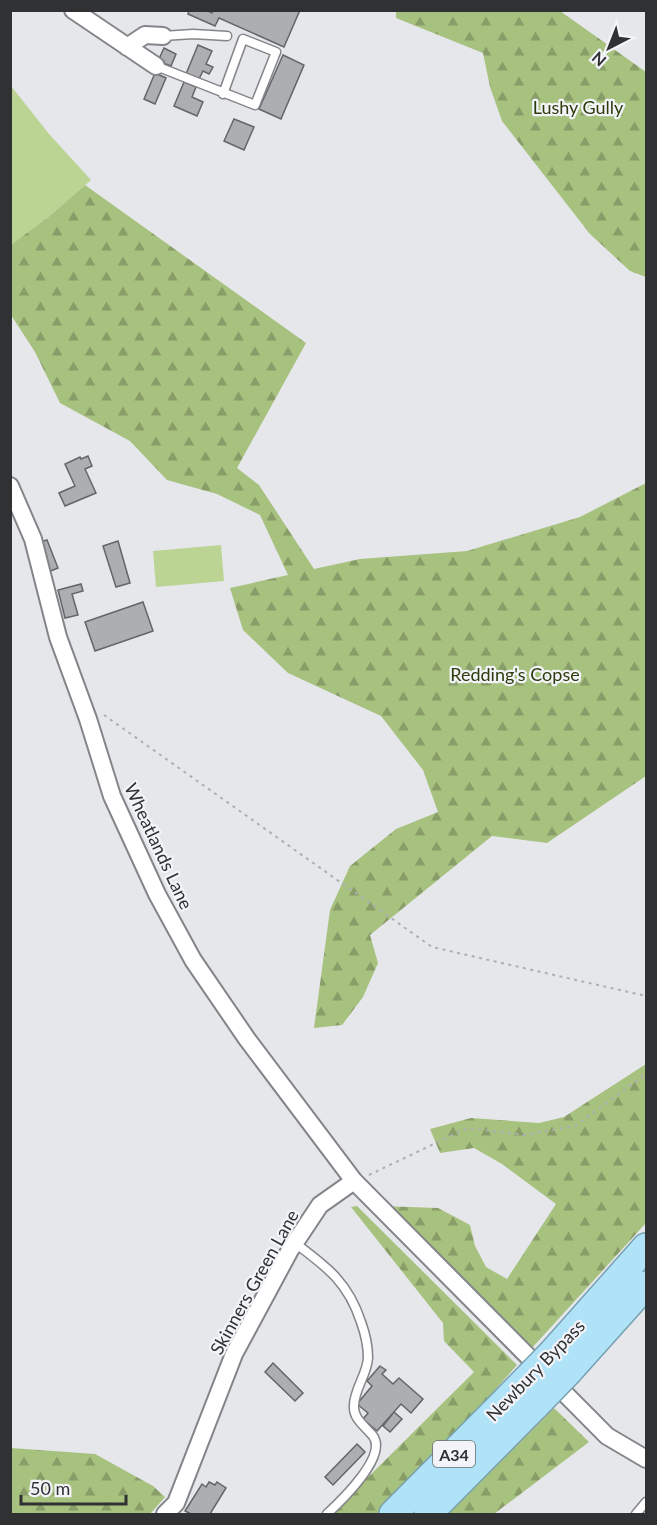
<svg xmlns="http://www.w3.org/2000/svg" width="657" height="1525" font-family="Lato,sans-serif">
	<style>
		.forest { fill: url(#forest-firs) }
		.park { fill: #bbd494 }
		.building { fill: #acaeb2; stroke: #636569; stroke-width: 1.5 }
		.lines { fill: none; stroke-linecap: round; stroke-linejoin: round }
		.service-casing { stroke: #838589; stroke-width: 11 }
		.minor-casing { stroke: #838589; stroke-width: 20 }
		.trunk-casing { stroke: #77a0b2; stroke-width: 30 }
		.path { stroke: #adafb2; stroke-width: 2; stroke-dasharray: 3 4.5; stroke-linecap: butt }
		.service { stroke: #fff; stroke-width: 8 }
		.minor { stroke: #fff; stroke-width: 16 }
		.trunk { stroke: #b0e3f8; stroke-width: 27 }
		.trunk-bridge-casing { stroke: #77a0b2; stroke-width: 30; stroke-linecap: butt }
		.trunk-bridge { stroke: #b0e3f8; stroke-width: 27 }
		.labels { text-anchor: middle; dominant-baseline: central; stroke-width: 4.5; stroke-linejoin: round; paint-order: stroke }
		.shield { fill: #f3f4f9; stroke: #6a6c6e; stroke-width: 1.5 }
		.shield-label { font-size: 16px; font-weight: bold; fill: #303132 }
		.park-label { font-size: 18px; fill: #2c3c0a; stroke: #f3f4f9 }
		.street-label { font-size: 18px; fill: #303132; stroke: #f3f4f9 }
	</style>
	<defs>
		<pattern id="forest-firs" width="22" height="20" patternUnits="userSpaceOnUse" patternTransform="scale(1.5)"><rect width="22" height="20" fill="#a7c17e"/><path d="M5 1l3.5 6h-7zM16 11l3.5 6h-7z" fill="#889d68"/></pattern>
	</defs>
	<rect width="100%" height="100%" fill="#e5e7eb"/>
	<path class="forest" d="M396,11H560L646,72V277L630,271L590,234L502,121L490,87L483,53L396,18Z
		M85,185L306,343L237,468L259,485L314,569L360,559L467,551L580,517L646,483V776L547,843L492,836L370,935L378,963L363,997L342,1025L314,1028L330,910L350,866L396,829L438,812L423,770L381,716L288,673L243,630L230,588L288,575L260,515L217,494L167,480L130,441L60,403L35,352L11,315L10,245L47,218Z
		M646,1064V1223L531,1349L381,1206L438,1208L470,1225L475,1246L486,1267L507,1279L556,1204L502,1164L474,1148L440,1153L430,1129L471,1118L539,1123L564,1117Z
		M357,1206L517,1365L426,1469L377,1514H331L474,1372L444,1341L443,1323L351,1207Z
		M554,1408L589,1442L494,1514H448Z
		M11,1448L95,1454L153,1486L165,1497L150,1514H11Z"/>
	<path class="park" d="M11,86L49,134L91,180L47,218L11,245Z
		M221,545L224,581L156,587L153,551Z"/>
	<path class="building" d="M189,10H206L212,13L213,10H300L284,47L219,18L215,26L188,14Z
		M198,45L212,51L206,64L213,67L209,74L203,71L199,79L186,74Z
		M164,48L176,54L171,66L158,61Z
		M283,55L304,65L281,119L259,109Z
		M155,73L166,78L155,104L144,99Z
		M184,82L196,87L192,97L203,102L197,116L174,106Z
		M234,119L254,127L244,150L224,141Z
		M88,456L92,466L85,469L96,493L65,506L59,493L75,486L65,464L80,457L81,459Z
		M47,540L58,568L48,572L37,543Z
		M118,541L130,583L116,587L103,546Z
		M81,584L83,591L72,594L78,615L65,618L58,590Z
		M143,602L153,631L95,651L85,622Z
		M273,1363L303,1393L295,1401L265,1372Z
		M380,1366L386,1370L382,1374L393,1384L399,1378L423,1399L411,1413L401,1404L377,1431L363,1419L368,1413L357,1404L372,1386L367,1381Z
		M394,1412L402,1419L390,1432L383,1426Z
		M357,1444L365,1452L333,1485L325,1477Z
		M209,1482L215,1485L217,1482L226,1488L210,1514H191L185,1511L202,1484L206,1487Z"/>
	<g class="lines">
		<defs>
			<path id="service" d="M163,36L193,34L227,36
				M156,66L255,105L276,52L243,39L223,94
				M295,1243C327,1267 348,1282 361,1322C365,1333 368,1346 368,1358C367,1375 354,1389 354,1406C353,1419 366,1427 373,1436C388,1456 341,1501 327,1514
				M636,1514L646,1502"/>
			<path id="minor" d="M73,10L156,66
				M127,47L145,35L163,36
				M10,486L33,539L58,637L88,719L112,796L157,894L193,960L247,1039L354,1181L607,1436L646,1459
				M165,1514L176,1503L234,1354L290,1250L320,1205L354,1181"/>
			<path id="trunk" d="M552,1353L646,1247
				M569,1371L646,1285
				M393,1514L514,1392
				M428,1514L536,1405"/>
		</defs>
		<use href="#service" class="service-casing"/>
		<use href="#minor" class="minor-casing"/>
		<use href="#trunk" class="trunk-casing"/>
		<path class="path" d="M504,10V11
			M104,715L432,947L646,996
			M369,1175L467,1128L525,1135L575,1126L646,1074"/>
		<use href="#service" class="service"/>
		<use href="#minor" class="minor"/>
		<use href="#trunk" class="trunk"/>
		<defs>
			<path id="trunk-bridge" d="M514,1392L552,1353
				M536,1405L569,1371"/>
		</defs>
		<use href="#trunk-bridge" class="trunk-bridge-casing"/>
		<use href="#trunk-bridge" class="trunk-bridge"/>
	</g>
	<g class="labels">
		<rect class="shield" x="433" y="1441" width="42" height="26" rx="4.5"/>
		<g class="shield-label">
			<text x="454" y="1454">A34</text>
		</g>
		<g class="park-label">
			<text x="578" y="107">Lushy Gully</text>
			<text x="515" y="674">Redding's Copse</text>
		</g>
		<g class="street-label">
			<text transform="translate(159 846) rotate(65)">Wheatlands Lane</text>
			<text transform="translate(254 1282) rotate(-61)">Skinners Green Lane</text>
			<text transform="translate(535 1370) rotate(-46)">Newbury Bypass</text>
		</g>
	</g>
	<rect width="657" height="1525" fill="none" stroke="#303132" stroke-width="24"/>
	<g transform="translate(609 48) rotate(222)" stroke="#f3f4f9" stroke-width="4.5" paint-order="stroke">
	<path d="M0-4.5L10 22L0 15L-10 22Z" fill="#303132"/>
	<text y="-9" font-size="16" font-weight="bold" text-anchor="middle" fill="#303132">N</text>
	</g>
	<path d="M21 1495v9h105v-9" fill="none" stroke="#303132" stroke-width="3"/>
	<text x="30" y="1495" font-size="18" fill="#303132" stroke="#f3f4f9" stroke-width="4.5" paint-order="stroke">50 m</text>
</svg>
